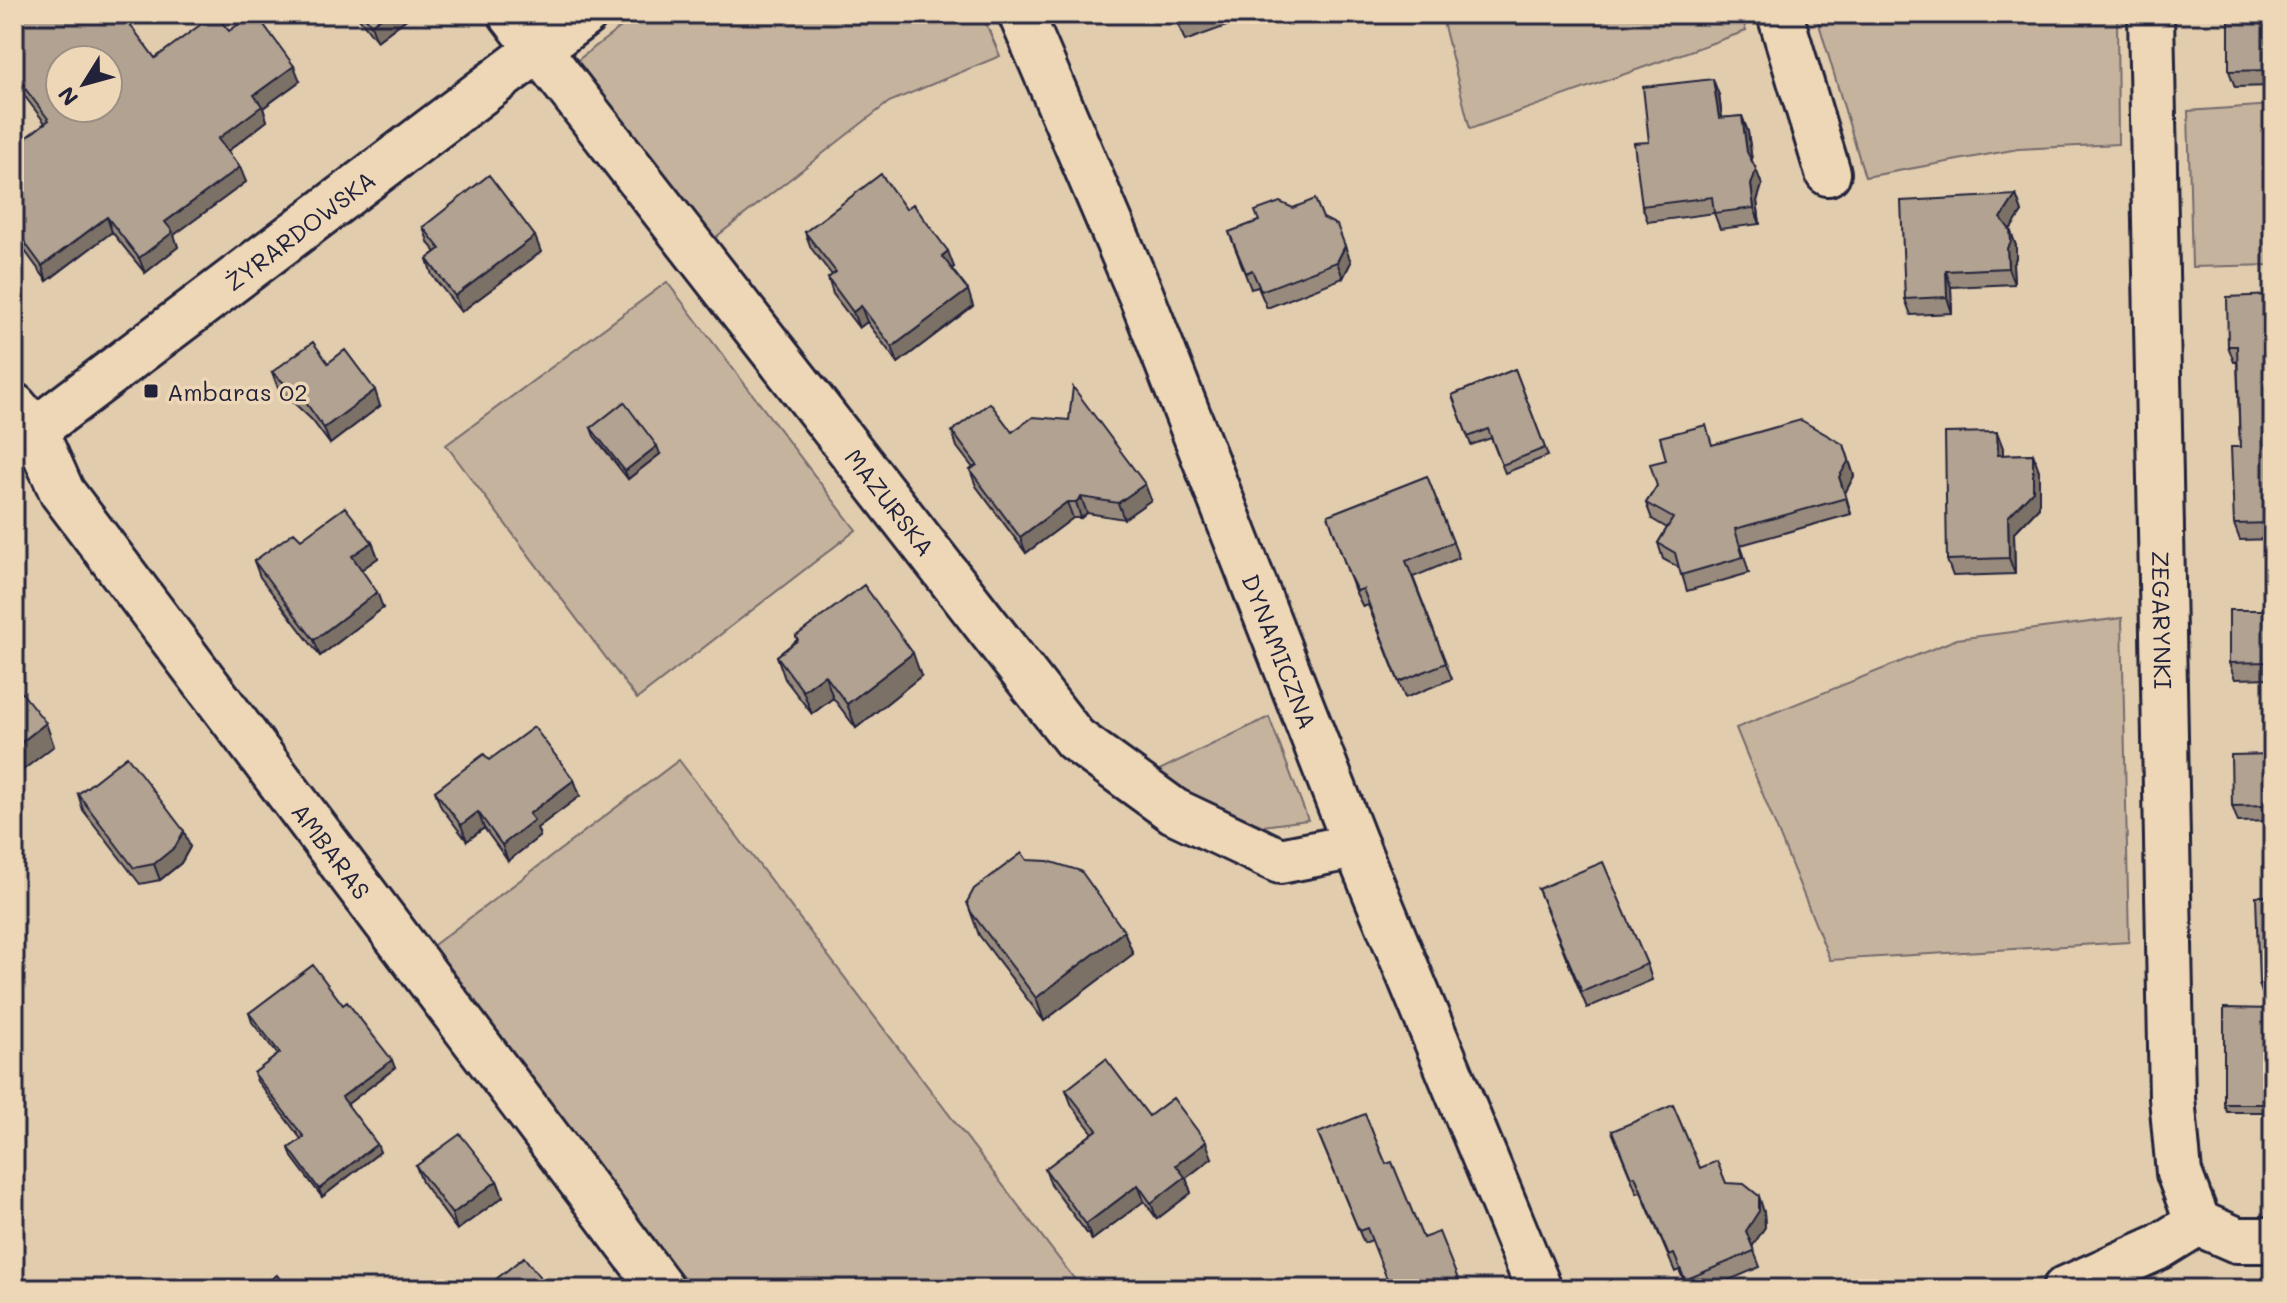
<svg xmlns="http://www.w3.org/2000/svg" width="2287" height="1303" font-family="Mali,sans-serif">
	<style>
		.green { fill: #c5b39d; stroke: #746a6c; stroke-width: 2 }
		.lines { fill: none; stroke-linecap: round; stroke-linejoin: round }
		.minor-casing { stroke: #22223b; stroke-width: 50 }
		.minor { stroke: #edd7b6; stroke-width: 44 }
		.wall { fill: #988b7d; stroke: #22223b; stroke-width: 2 }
		.shaded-wall { fill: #7c7166; stroke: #22223b; stroke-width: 2 }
		.building { fill: #b1a291; stroke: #22223b; stroke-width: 2; fill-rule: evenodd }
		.poi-dot { fill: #22223b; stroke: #edd7b6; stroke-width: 3 }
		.labels { text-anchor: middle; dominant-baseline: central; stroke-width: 7; stroke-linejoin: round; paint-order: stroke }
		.street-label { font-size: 24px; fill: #22223b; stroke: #edd7b6 }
		.poi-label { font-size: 24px; fill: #22223b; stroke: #edd7b6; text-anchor: start }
	</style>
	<rect width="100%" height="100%" fill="#e1ccae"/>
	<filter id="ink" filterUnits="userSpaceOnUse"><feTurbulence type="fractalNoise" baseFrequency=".0125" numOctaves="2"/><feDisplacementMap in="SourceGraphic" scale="16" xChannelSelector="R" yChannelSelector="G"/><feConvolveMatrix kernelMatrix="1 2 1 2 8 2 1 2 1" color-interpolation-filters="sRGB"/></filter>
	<g filter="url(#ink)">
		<path class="green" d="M638,14H982L1000,56L889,102L712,240L574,63Z
			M1441,14H1741L1746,31L1470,129Z
			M1816,14H2117L2118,144L2018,149L1865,177Z
			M2273,105V265L2192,267L2188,111Z
			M667,282L856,530L637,699L446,445Z
			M2122,618L2129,942L1830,960L1736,728L1957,639Z
			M1269,717L1308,820L1263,826L1216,809L1151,774Z
			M679,760L1082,1289H685L426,951Z"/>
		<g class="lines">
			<defs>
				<g id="minor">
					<path id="s1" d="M511,14L1075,739L1174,811L1280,861L1356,846"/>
					<path id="s2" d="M1021,14L1141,295L1356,846L1539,1289"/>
					<path d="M1780,14L1828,173"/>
					<path id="s3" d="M2151,14L2172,1098L2179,1173L2198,1223"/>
					<path id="s4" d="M14,406L35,431L62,492L662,1289"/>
					<path id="s5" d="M14,446L585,14"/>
					<path d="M2198,1223L2237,1240H2273"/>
					<path d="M2065,1289L2159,1247L2198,1223"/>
				</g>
			</defs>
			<use href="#minor" class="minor-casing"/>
			<use href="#minor" class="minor"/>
		</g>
		<path class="wall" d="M14,14L155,58L229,31L300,81L263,108L267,121L228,151L246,182L174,235L178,247L145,273L112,232L47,281L14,236V147L45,123L14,82Z
			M356,14H413L377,41Z
			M1174,14H1228L1232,24L1185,41Z
			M2273,14V86L2235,87L2229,71Z
			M1719,95L1722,118L1742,116L1748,132L1752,161L1762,185L1757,201L1760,224L1720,229L1714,213L1648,222L1642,206L1649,142Z
			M2016,195L2022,212L2010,229L2016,246V258L2013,264L2014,284L1951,287L1952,313L1911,315L1905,299Z
			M1293,208L1323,218L1351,262L1343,278L1267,308L1258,287L1251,289L1229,232Z
			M906,209L954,267L951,269L973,306L898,363L867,322L859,328L833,294L828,278L832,275L811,248L805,232Z
			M423,227L541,252L461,312L432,275L427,259L436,252L429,244Z
			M2273,295V539L2240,540L2234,524L2240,447L2237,362H2234L2228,346Z
			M1515,369L1548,456L1505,473L1491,438L1471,445L1452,395Z
			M272,372L380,406L330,444L312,420L278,388Z
			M591,428L660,454L628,479L594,436Z
			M952,431L1012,432L1151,500L1124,519L1087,513L1081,518H1073L1026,553L976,486L970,470L973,468L957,447Z
			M1713,445H1844L1854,476L1845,493L1851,514L1741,545L1749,573L1687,591L1680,568L1663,559L1658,543L1667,528L1652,519L1646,503L1657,486Z
			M2003,448V455L2033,454L2039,471V507L2014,533L2015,574L1953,576L1947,560Z
			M1427,476L1459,558L1413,577L1452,679L1405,698L1368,605L1363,607L1355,591L1328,515Z
			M301,539L372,542L378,558L361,570L383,608L320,656L260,577L254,561Z
			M2273,604V681L2272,678L2235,679L2229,663L2267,610Z
			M796,636L921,676L856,728L833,698L812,714L785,679L777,656L797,640Z
			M2273,754V821L2238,822L2232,806Z
			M489,760L574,780L580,796L537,828L540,836L508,861L484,828L467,841L441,807L435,791Z
			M78,794L190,847L181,863L160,880L140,884L83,810Z
			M1027,860L1124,931L1133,954L1044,1021L979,935L967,902Z
			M1538,889L1647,964L1652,980L1587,1008Z
			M2273,896V1007H2267L2259,984Z
			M343,1005L395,1068L347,1104L380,1152L322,1197L292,1157L289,1148L301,1139L257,1081L254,1073L278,1055L252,1022L249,1013Z
			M2273,1009V1112H2227L2224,1104Z
			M1066,1090L1149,1116L1212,1158L1186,1178L1191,1193L1157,1219L1144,1201L1092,1240L1051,1185L1045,1169L1093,1133L1072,1106Z
			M1612,1131L1700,1168L1726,1183L1764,1212L1765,1227L1752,1246L1760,1267L1708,1289H1688L1679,1270L1675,1272L1641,1192L1637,1193Z
			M1318,1133L1386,1164L1423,1238L1462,1289L1372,1240L1364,1243Z
			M416,1166L497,1181L503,1197L457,1230L422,1182Z"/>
		<path class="shaded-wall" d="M386,14H413L377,41L371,25Z
			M294,66L300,81L263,108L267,121L224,154L218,139L254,95Z
			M1713,79L1719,95L1724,134L1719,118Z
			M1742,116L1748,132L1753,168L1747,152Z
			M240,167L246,182L174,235L178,247L145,273L139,258L165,222Z
			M1756,169L1762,185L1757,201L1760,224L1754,208L1751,185Z
			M2016,195L2022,212L2007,234L2001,218Z
			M107,217L112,232L47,281L42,266Z
			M2010,230L2016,246V258L2013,264L2014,284L2008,268L2007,248Z
			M535,236L541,252L461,312L455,296Z
			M1345,246L1351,262L1343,278L1337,262Z
			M948,251L954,267L948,272L942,256Z
			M1946,271L1951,287L1952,313L1947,297Z
			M968,290L973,306L898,363L892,347Z
			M861,306L867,322L859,328L853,312Z
			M375,390L380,406L330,444L324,428Z
			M1997,432L2003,448V471L1998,455Z
			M1844,445L1854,476L1845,493L1851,514L1839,477Z
			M657,446L660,454L628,479L625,471Z
			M2033,454L2039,471V507L2014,533L2015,574L2009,558L2008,517Z
			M1145,484L1151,500L1124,519L1118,503Z
			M1081,497L1087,513L1081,518L1076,502Z
			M1067,502L1073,518L1026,553L1020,537Z
			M372,542L378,558L358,572L352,556Z
			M377,592L383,608L320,656L314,640Z
			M913,653L921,676L856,728L847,704Z
			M825,675L833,698L812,714L803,691Z
			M46,723L54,746L14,777V748Z
			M574,780L580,796L537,828L540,836L508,861L502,845L529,814Z
			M478,812L484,828L467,841L461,825Z
			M184,831L190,847L181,863L160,880L154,864Z
			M1124,931L1133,954L1044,1021L1036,998Z
			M392,1060L395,1068L345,1106L342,1097Z
			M1206,1142L1212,1158L1186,1178L1191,1193L1157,1219L1151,1203L1176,1165Z
			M377,1144L380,1152L322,1197L319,1189Z
			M497,1181L503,1197L457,1230L452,1214Z
			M1138,1185L1144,1201L1092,1240L1086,1224Z
			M1759,1196L1764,1212L1765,1227L1752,1247L1746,1231Z"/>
		<path class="building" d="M14,14H122L155,58L215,14L229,31L253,14H256L294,66L254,95L262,106L218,139L240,167L165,222L173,232L139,258L107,217L42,266L14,228V147L49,120L14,74ZM60,60H108V108H60Z
			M363,14H386L371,25Z
			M1175,14H1209L1179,25Z
			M2229,14H2273V70L2229,71Z
			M1713,79L1719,118L1742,116L1747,152L1756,169L1751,185L1754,208L1714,213L1712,197L1642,206L1634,143L1649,142L1643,87Z
			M881,174L906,209L913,204L948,251L942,256L968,290L892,347L861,306L853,312L828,278L836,272L805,232Z
			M489,175L535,236L455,296L427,259L440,249L423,227Z
			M2016,195L2001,218L2010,230L2011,242L2007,248L2008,268L1946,271L1947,297L1905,299L1901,201Z
			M1315,199L1323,218L1337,225L1345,246L1337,262L1261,291L1252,270L1246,273L1229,232L1259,221L1255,211L1280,202L1293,208Z
			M2273,295V523L2234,524L2231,447H2240L2237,346H2228L2227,297Z
			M313,342L328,363L345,350L375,390L324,428L306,403L272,372Z
			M1515,369L1545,448L1502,465L1488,429L1468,437L1452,395Z
			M1073,387L1145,484L1118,503L1081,497L1076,502H1067L1020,537L970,470L977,465L952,431L990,403L1012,432L1033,417L1069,420Z
			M624,402L657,446L625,471L591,428Z
			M1801,420L1844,445L1849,460L1839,477L1846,498L1735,529L1743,557L1681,575L1675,553L1658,543L1673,518L1646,503L1657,486L1650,464L1666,460L1660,437L1706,425L1712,445Z
			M1997,432L1998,455L2033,454V491L2008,517L2009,558L1947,560L1945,433Z
			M1427,476L1453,542L1406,561L1446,663L1399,682L1363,589L1357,591L1349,575L1328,515Z
			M345,507L372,542L352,556L377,592L314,640L254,561L294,532L301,539Z
			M864,585L913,653L847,704L825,675L803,691L777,656L798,640L796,636Z
			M2266,604H2273V668H2268V662L2229,663V610H2267Z
			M14,683L46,723L14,748Z
			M534,727L574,780L529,814L534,820L502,845L478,812L461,825L435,791L484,754L489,760Z
			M2273,754V805L2232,806L2231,755Z
			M127,756L184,831L175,847L154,864L134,868L78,794Z
			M1022,853L1027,860L1048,861L1081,871L1124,931L1036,998L971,912L967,902L974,889Z
			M1603,862L1647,964L1582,992L1538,889Z
			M2256,896H2273V984H2259Z
			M313,965L343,1005L347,1002L392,1060L342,1097L377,1144L319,1189L289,1148L304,1137L254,1073L280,1053L249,1013Z
			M2224,1008L2273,1009V1104H2224Z
			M1106,1059L1149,1116L1173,1098L1206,1142L1176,1165L1185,1177L1151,1203L1138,1185L1086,1224L1045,1169L1097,1130L1066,1090Z
			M1673,1105L1700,1168L1717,1161L1726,1183L1744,1184L1759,1196V1211L1746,1231L1754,1251L1685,1280L1674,1254L1669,1256L1635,1176L1631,1177L1612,1131Z
			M1365,1114L1386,1164L1392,1162L1423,1238L1439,1232L1462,1289H1391L1367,1228L1359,1231L1318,1133Z
			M460,1134L497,1181L452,1214L416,1166Z
			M524,1257L549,1289H488L486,1287Z
			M277,1275L288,1289H258Z"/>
	</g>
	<rect class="poi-dot" x="143" y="383" width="16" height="16" rx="4"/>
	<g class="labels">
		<g class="street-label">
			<text stroke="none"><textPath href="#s5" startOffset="358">ŻYRARDOWSKA</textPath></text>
			<text stroke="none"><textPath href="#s1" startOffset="618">MAZURSKA</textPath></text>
			<text stroke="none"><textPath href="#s3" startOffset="606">ZEGARYNKI</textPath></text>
			<text stroke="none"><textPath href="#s2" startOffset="688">DYNAMICZNA</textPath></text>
			<text stroke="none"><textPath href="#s4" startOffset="548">AMBARAS</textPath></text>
		</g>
		<g class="poi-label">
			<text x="167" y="391">Ambaras 02</text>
		</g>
	</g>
	<rect width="2287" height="1303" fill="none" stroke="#edd7b6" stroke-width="48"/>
	<rect x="24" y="24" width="2239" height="1255" fill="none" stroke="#22223b" stroke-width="3" filter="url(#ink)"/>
	<g transform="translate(84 84) rotate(233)"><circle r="38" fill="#edd7b6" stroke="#9c8f85" stroke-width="2"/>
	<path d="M0-6L14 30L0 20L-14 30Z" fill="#22223b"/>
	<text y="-12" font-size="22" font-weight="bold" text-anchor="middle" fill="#22223b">N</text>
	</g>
</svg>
